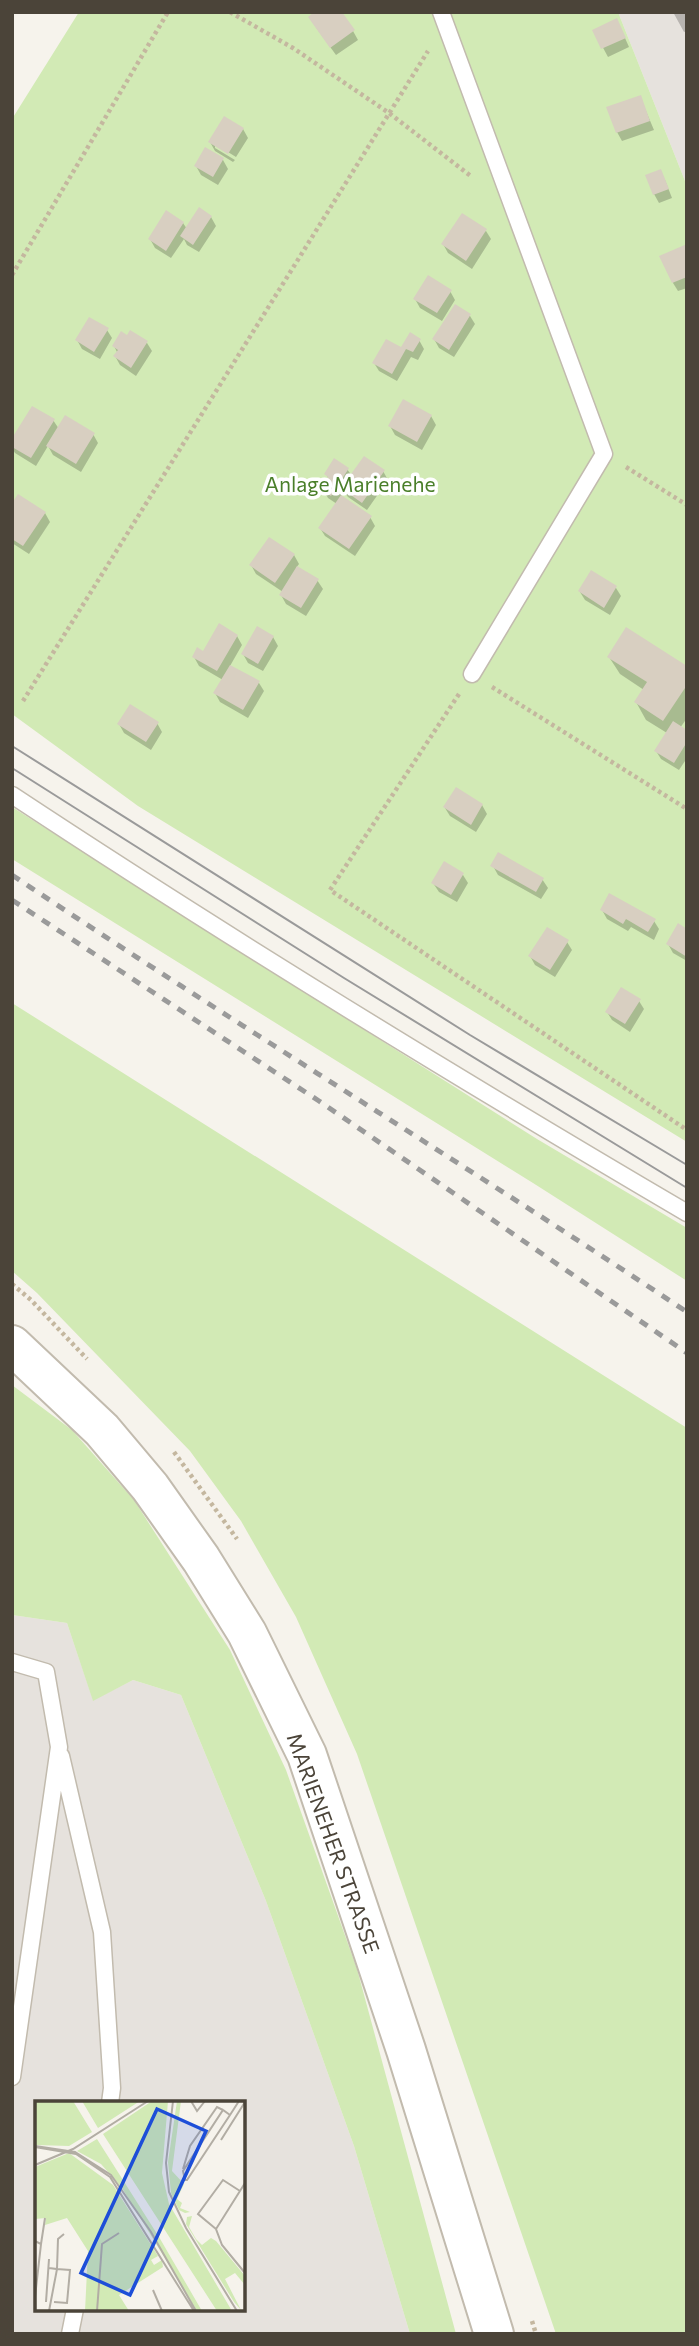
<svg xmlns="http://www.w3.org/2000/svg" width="699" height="2346" font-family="Commissioner,sans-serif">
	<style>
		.industrial { fill: #e6e2dd; fill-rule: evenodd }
		.green { fill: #d2eab5 }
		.shadow { fill: #0003 }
		.building { fill: #d8cfc1 }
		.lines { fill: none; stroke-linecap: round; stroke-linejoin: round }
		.service-casing { stroke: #c2bbae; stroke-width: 19 }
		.tertiary-casing { stroke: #c2bbae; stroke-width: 42 }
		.path { stroke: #c4b79f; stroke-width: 4.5; stroke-dasharray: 3.5 3.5; stroke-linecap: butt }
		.service { stroke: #fff; stroke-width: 16 }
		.tertiary { stroke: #fff; stroke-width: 38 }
		.tram { stroke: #9a9a9a; stroke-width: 2 }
		.rail { stroke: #9a9a9a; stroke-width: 5; stroke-dasharray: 9 9; stroke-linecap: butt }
		.labels { text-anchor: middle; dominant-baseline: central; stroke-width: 7; stroke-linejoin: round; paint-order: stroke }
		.park-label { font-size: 21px; fill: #4a7f2a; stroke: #fff }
		.street-label { font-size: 21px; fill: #4b4439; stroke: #fff }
		.inset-road { fill: none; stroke: #b2ada4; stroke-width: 2 }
		.view { fill: #1d4ed8; fill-opacity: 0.15; stroke: #1d4ed8; stroke-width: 3.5 }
		.inset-edge { fill: none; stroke: #4b4439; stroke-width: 3.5 }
	</style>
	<rect width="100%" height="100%" fill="#f6f3ec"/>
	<path class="industrial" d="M618,12H687V186Z
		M12,1615L67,1623L93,1700L133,1680L181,1695L266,1901L354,2146L410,2334H12ZM37,2103H243V2309H37Z"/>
	<path class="green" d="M79,12H618L687,186V1142L138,806L12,714V119Z
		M12,807L537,1139L687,1228V1281L533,1183L12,859Z
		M12,1003L687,1428V2334H556L357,1754L296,1617L241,1521L190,1451L37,1293L12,1271Z
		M12,1385L72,1430L134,1500L230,1650L286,1770L357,1969L456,2334H410L354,2146L266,1901L181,1695L133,1680L93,1701L67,1623L12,1615Z"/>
	<path class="shadow" d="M673,12H687V31L684,32Z
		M315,26L353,31L358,40L336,55Z
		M621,29L629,47L608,57L594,31Z
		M640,97L654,130L622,141L617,132Z
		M243,129L248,138L236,157L215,144V148L235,160L233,162L215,151L210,142Z
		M206,150L223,160L228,169L218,185L201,175L196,166Z
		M665,180L672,198L659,203L654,194Z
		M211,217L216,226L199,252L187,245L184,239L171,258L155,248L150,239L183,223L187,229Z
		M486,231L491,239L472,269L448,253L443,244Z
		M687,246V288L678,291L673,283Z
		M450,291L455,300L442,321L420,308L415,299Z
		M456,306L470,316L475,324L454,357L439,348L434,339Z
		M107,330L112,338L100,359L82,349L77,340Z
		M419,340L424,349L418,360L411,357L397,381L379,371L374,363Z
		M147,343L152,351L136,376L120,365L115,356L117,352L114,346Z
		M431,416L436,425L422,450L395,435L390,426Z
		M53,420L59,429L93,434L98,443L81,472L53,455L48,446L36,466L15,453L12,448V442Z
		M347,469L352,476L383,471L388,480L367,510L348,497L344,491L341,497L370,517L375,526L355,556L325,536L320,528L337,504L328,498L323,489L329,479L326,474Z
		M12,506L45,513L50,522L29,554L12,543Z
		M294,555L299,564L296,568L317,580L323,589L306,616L286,604L281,595L283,592L256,574L251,565Z
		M592,572L616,588L621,596L610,615L585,600L580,592Z
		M237,636L242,645L230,666L259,683L264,691L248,718L220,702L215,693L223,680L199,666L194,657Z
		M273,637L278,646L263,671L248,663L243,654Z
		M609,657L687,668V718L680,728L687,732V758L679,770L661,759L656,751L667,733L646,720L636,702L644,690L620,674Z
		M157,723L162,732L151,750L124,733L119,724Z
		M482,805L487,814L476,832L450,816L445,808Z
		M493,866L542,879L548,888L541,899L498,875Z
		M463,875L468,883L457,902L439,892L433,883Z
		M602,910L654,921L659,929L654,940L631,927L628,931L607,919Z
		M687,931V961L673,953L668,944Z
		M567,942L572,950L555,977L535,965L530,956Z
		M639,1001L644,1009L630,1032L612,1020L607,1012Z"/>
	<path class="building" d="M314,12H342L355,30L330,48L308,17Z
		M617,18L626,38L601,49L592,30Z
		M641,95L650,121L616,133L606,107Z
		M224,116L244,128L228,154L208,142Z
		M205,147L224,158L213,177L194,166Z
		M661,169L669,189L653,195L645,175Z
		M199,207L212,216L193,245L180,236Z
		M166,210L184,222L166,251L148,239Z
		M462,213L487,229L466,261L441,244Z
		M687,244V277L672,283L659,256Z
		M428,275L452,290L437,313L413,299Z
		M455,304L471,314L449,350L432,339Z
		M89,317L109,328L94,352L75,340Z
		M130,330L148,341L131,368L113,356L118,350L112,346L121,331L127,335Z
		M410,332L421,339L413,352L406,349L392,374L372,363L386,339L401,347Z
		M403,399L432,415L417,442L388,426Z
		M32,406L55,419L31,458L12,447V438Z
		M65,415L95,433L76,464L46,446Z
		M364,456L385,470L362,503L341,488Z
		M334,458L349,468L331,496L321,489L328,477L324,474Z
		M18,494L46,512L23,546L12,539V503Z
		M341,495L372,516L349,549L318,528Z
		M269,537L295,554L275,583L249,565Z
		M297,566L319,579L301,608L279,595Z
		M591,570L617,586L604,608L578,591Z
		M219,623L238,635L217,671L192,657L197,647L203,651Z
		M257,626L274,636L258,664L241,654Z
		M626,627L687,666V685L663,721L634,702L647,682L607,657Z
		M230,665L260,681L243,710L213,693Z
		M130,704L159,722L146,742L117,724Z
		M673,721L687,730V742L674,763L654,751Z
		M456,787L483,804L471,825L443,807Z
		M498,852L544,878L536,892L490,866Z
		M444,861L464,873L451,895L431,883Z
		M609,893L656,919L648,932L626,919L623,924L600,910Z
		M678,923L687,929V957L666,944Z
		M547,927L569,940L550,970L528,956Z
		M621,987L641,999L625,1024L605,1012Z"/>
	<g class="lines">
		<defs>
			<path id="service" d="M441,12L604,454L472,674
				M12,795C233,941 459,1079 687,1213
				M12,1662L46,1672L59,1747L12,2077
				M61,1756L102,1932L112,2088L110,2103
				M70,2334L75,2309"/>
			<path id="tertiary" d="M12,1345L102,1430L150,1487L201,1559L247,1633L307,1755L406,2050L494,2334"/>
		</defs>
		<use href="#service" class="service-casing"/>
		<use href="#tertiary" class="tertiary-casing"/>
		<path class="path" d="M230,12L293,48L389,113L472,177
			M12,275L168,12
			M626,467L687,505
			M492,687L687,809
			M459,694L330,890L687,1130
			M23,701L428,51
			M12,1284L31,1300L87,1359
			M174,1452L237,1539
			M532,2321L536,2334"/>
		<use href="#service" class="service"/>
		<use href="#tertiary" class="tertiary"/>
		<path class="tram" d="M12,746L470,1035L687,1165
			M12,768L344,978L687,1188"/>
		<path class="rail" d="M12,875C235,1024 464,1164 687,1312
			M12,900L319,1101L687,1353"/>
	</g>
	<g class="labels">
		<g class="park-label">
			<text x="350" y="483">Anlage Marienehe</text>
		</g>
		<g class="street-label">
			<text transform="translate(334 1843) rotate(70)">MARIENEHER STRASSE</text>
		</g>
	</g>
	<g transform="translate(35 2101)">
		<rect width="210" height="210" fill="#f6f3ec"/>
		<path d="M0,0H38L57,31L34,45L0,44ZM47,0H105L63,27ZM117,0H133L127,72L134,103L197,210H182L68,33ZM142,0H146L137,70L149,83L142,98L147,102L145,107L155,111L150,112L144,109L136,92L133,61ZM62,38L124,136L167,210H162L87,87L66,63L42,50ZM34,52L78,84L123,155L116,159L119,164L127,159L128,166L84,194L94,210H50L53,150L32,117L10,124L11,117L0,118V66ZM157,115L154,126L161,138L167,144L176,137L181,140L210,175V184L200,172L190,178L206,209L199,201L151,123L152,116Z" fill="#d2eab5"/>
		<path class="inset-road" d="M138,0L131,62L134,91L151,127L202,210M156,0L162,10L170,0M195,14L188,9L148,70L150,79H152L195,14L204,0M186,39L210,1M0,45L40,51L76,74L116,131L161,210M0,46L41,53L75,76L159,210M0,64L38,48L113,0M148,68L155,45L182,6L188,9M210,82L181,128L187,144L210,172M181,128L163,113L188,79L205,90M0,140L6,143L0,196M6,143L10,117M14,167L22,168L23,138L29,133M118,189L127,210M11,201L14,158M14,210L22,168L35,169L32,202L19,201M62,210L67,143L84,132"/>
		<path class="view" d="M122,8L171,30L95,194L46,172Z"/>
		<rect width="210" height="210" class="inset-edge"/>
	</g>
	<rect width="699" height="2346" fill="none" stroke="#4b4439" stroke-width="28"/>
</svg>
